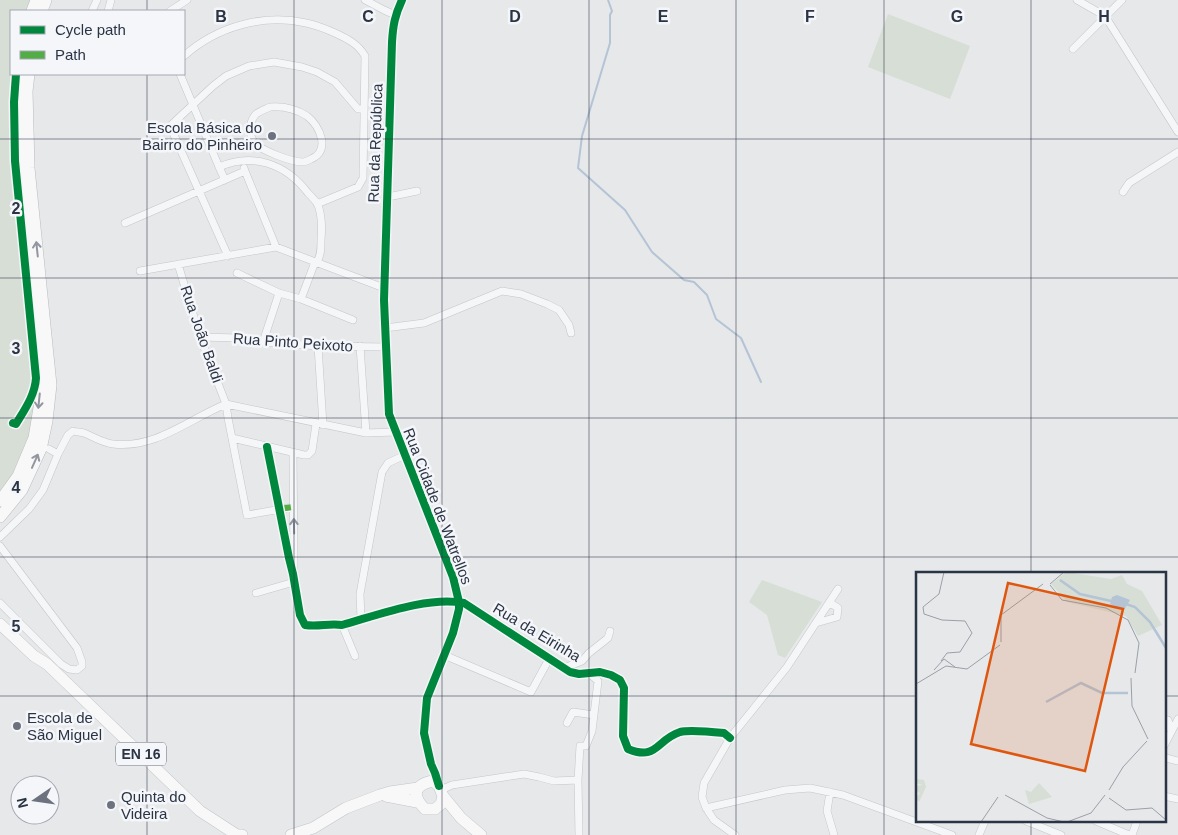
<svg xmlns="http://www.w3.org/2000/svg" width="1178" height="835" font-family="Arial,sans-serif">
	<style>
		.green { fill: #d6ded6 }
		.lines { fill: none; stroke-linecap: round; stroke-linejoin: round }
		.stream { stroke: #b4c4d5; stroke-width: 2 }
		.minor-casing { stroke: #c4c6c8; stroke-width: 8 }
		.tertiary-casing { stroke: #c4c6c8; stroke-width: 10 }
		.primary-casing { stroke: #c2c5c8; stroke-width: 12 }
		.trunk-casing { stroke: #b8bbbf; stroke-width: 12 }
		.minor { stroke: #f5f6f7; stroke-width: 7 }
		.tertiary { stroke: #f5f6f7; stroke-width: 9 }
		.primary { stroke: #f8f8f8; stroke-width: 11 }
		.trunk { stroke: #f8f8f8; stroke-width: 11 }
		.quiet { stroke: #54ac47; stroke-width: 6; stroke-dasharray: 12 6; stroke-linecap: butt }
		.cycleway-casing { stroke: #f4f6f9; stroke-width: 11 }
		.cycleway { stroke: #00873e; stroke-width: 8 }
		.oneway { stroke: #92969e }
		.oneway2 { stroke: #90959e }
		.grid { fill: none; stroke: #2b3445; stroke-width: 1; stroke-opacity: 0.55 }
		.poi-dot { fill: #6c737f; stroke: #f4f6f9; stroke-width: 2 }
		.labels { text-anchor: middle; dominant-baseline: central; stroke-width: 5; stroke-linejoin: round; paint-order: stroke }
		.shield { fill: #f4f6f9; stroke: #676e7b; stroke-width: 1 }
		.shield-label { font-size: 14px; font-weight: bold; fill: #2b3445 }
		.poi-label { font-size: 15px; fill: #2b3445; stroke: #f4f6f9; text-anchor: start }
		.street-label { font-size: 15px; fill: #2b3445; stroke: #f4f6f9 }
		.inset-river { fill: none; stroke: #b4c4d5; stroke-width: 2.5 }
		.inset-road { fill: none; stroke: #9ba0a8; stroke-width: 1 }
		.view { fill: #df570f; fill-opacity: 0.15; stroke: #df570f; stroke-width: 2.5 }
		.inset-edge { fill: none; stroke: #2b3445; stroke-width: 2.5 }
		.grid-label { font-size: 16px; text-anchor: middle; font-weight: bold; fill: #2b3445; stroke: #f4f6f9; stroke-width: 5; stroke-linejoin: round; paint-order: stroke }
	</style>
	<rect width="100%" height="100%" fill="#e6e8ea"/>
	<path class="green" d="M0,0H30L27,11H11V74H15L35,396L29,436L14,473L0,492Z
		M888,14L970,46L950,99L868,67Z
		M762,580L822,602L785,658L778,655L767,615L749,602Z"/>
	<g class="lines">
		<path class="stream" d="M608,0L612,11L610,15V43L582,136L578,168L625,210L652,252L684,280L694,282L707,295L716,319L741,338L761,382"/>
		<defs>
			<path id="minor" d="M365,0L384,10L395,15
				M1077,0L1105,16L1178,132
				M92,11L97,0
				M108,11L111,0
				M170,11L187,0
				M1073,49L1122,0
				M184,56C216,27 264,13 306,23C316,25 326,29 335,33C348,39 358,44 365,56L363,178L358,187L317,204
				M180,74L219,167
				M270,107C283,106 296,109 307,116C320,126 331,151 311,159C309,160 305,162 303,162C292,162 261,151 254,142C251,138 250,132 250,127C251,122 253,117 256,114C260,111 266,109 270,107Z
				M225,180L219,167C253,152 286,164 308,193C311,196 316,201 318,205C322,216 322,229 321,240C321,248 321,255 317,262
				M1123,192L1129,183L1178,152
				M388,197L417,191
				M125,223L245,171L244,168
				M276,247L384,288
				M228,256L170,126L213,86L226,76L249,66L274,62L302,67L317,72L335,82L358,109H364
				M178,264L200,337L226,404L228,418L247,515L293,507
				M140,271L276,247L245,171
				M237,273L279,293L301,299L353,320
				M301,299L315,262
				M385,328L424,323L502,291L521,294L547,304L559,310L569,325L571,333
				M200,337L239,338L263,342L318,346L386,347
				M263,342L279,293
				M318,346L323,425
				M360,346L366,433
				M226,404L366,433L396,432
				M232,438L304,455H308L312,451L316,424
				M267,447L289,558L293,574L300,615L305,625C319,627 329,623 342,625C378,615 428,596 464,603L570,672L579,674L600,672L611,675L620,680L624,688L623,736L628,749C657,761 656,740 680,732C688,730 714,732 724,733L730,738
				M49,449L58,454L68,435L73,431C76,432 81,432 84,433C94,437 103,443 113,444C156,449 189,419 226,404
				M293,453L294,567
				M0,537L29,509L43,490L58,454
				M0,546L77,648L82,662V666L77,670L69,669L61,664L0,603
				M256,593L294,582
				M361,619L360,594L382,472L388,463L405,455
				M816,623L837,617L838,608L832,604L828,605
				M342,625L355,656
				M444,655L531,692L549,659
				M564,668L582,661L589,653L608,638L610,631
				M1168,720L1171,731
				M567,723L573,712L594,715
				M1164,746L1178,719
				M1164,757L1166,758L1178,761
				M441,790L452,785L524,774L539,777L554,781L578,780
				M830,792L827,811L834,835
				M1164,796L1178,799
				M706,808L785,790L810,788L843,795L952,835
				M1026,821L1061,835
				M1096,821L1129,835
				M579,835L578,780L580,746H586L592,731L598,681L589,673
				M735,835L714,820L706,808L702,797L704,783L730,738L787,667L838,589
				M979,835L985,821
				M1132,835L1137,821"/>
			<path id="tertiary" d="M402,0C395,15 393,25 392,42L384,300L389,414L453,577L459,602V609L453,633L427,698L424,733L431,764L435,773L439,786"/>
			<path id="primary" d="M0,624L34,656L47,664L200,811L237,835H242
				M433,781L439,786L443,796L441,804L435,809H425C412,796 413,785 433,781Z
				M386,796L417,802
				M443,796L461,818L481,835
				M291,835L313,828L346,808L380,795L390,792L418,788"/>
			<path id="trunk" d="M32,11L36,0
				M42,11L46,0
				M0,501L18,476L34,438L41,396L37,338L23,209L17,115L20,74
				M0,517L22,490L41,449L47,421L51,385L29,168L27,91L29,74"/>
		</defs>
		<use href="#minor" class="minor-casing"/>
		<use href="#tertiary" class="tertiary-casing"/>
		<use href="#primary" class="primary-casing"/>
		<use href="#trunk" class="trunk-casing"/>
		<use href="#minor" class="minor"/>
		<use href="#tertiary" class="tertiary"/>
		<use href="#primary" class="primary"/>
		<use href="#trunk" class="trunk"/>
		<path class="quiet" d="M279,509L293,507"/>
		<defs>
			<path id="cycleway" d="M402,0C395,15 393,25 392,42L384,300L389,414L453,577L459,602V609L453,633L427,698L424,733L431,764L435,773L439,786
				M13,423L16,424C25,409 35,395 36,378L15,161L14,102L16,74
				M267,447L289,558L293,574L300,615L305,625C319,627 329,623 342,625C378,615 428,596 464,603L570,672L579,674L600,672L611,675L620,680L624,688L623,736L628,749C657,761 656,740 680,732C688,730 714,732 724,733L730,738"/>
		</defs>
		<use href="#cycleway" class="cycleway-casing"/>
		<use href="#cycleway" class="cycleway"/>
	</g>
	<defs><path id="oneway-shaft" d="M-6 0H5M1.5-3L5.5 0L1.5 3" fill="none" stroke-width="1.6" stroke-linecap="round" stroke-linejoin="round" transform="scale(1.25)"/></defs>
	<g class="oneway">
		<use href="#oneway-shaft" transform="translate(37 249) rotate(-96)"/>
		<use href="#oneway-shaft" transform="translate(39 401) rotate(96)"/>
		<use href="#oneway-shaft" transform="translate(35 461) rotate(-66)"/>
	</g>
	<use class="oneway2" href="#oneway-shaft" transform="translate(294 526) rotate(-91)"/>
	<path class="grid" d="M147,0V11M294,0V835M442,0V835M589,0V835M736,0V835M884,0V835M1031,0V574M147,74V835M0,139H1178M0,278H1178M0,418H1178M0,557H1178M0,696H917M1164,696H1178M1031,821V835"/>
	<g class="poi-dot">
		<circle cx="272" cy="136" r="5"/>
		<circle cx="17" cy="726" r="5"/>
		<circle cx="111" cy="805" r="5"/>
	</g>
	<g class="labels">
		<rect class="shield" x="116" y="742.5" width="50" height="23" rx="4"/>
		<g class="shield-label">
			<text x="141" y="754">EN 16</text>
		</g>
		<g class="poi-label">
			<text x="262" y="127" text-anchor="end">Escola Básica do<tspan x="262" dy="17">Bairro do Pinheiro</tspan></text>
			<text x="27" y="717">Escola de<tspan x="27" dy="17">São Miguel</tspan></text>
			<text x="121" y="796">Quinta do<tspan x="121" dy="17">Videira</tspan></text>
		</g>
		<g class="street-label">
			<text transform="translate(375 143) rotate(-88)">Rua da República</text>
			<text transform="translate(202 334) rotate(71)">Rua João Baldi</text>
			<text transform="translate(293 342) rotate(4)">Rua Pinto Peixoto</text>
			<text transform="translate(438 506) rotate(69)">Rua Cidade de Watrellos</text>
			<text transform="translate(537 632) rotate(31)">Rua da Eirinha</text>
		</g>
	</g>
	<g transform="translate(916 572)">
		<rect width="250" height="250" fill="#e6e8ea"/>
		<path d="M150,0L195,7L206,3L211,12L226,19L246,53L222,64L210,44L151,30L135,12ZM0,207L8,208L10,215L3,230L0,226L4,221L0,219V214L7,213L0,211ZM123,211L136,225L113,232L109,218L115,220Z" fill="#d6ded6"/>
		<path d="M201,23L214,28L208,38L194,32L196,25Z" fill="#b4c4d5"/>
		<path class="inset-river" d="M144,8L164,22L195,29M210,32L219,35L234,50L250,76M130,130L165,111L186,121H212"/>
		<path class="inset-road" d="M134,12L148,0M134,13L146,28L190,36L212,48L223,71L219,101M85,70V43L127,12M25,89L31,81L44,80L56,61L49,49L26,48L8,42L7,35L23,22L28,0M18,98L28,87L39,95M215,106L216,134L232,167M0,112L30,94L51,97L84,73M193,218L207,195L231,169M89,223L131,246L148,250M193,226L210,238L236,236L250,248M65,250L82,225M151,250L175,241L189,223"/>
		<path class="view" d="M92,11L207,37L169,199L55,172Z"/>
		<rect width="250" height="250" class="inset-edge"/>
	</g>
	<g class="grid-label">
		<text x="221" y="22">B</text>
		<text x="368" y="22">C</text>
		<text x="515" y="22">D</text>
		<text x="663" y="22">E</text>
		<text x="810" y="22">F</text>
		<text x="957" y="22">G</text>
		<text x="1104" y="22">H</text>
		<text x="16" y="214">2</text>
		<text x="16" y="354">3</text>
		<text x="16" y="493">4</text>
		<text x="16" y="632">5</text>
	</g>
	<rect x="10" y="10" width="175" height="65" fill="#f4f6f9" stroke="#a4a8b1"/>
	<rect x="20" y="26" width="25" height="8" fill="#00873e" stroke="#a4a8b1"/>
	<text x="55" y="35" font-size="15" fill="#2b3445">Cycle path</text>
	<rect x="20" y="51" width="25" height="8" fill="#54ac47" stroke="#a4a8b1"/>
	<text x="55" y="60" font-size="15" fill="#2b3445">Path</text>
	<g transform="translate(35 800) rotate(257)"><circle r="24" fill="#f4f6f9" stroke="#a4a8b1"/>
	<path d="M0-4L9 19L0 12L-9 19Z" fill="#6c737f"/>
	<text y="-8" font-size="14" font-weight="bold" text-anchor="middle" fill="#2b3445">N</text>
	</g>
</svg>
